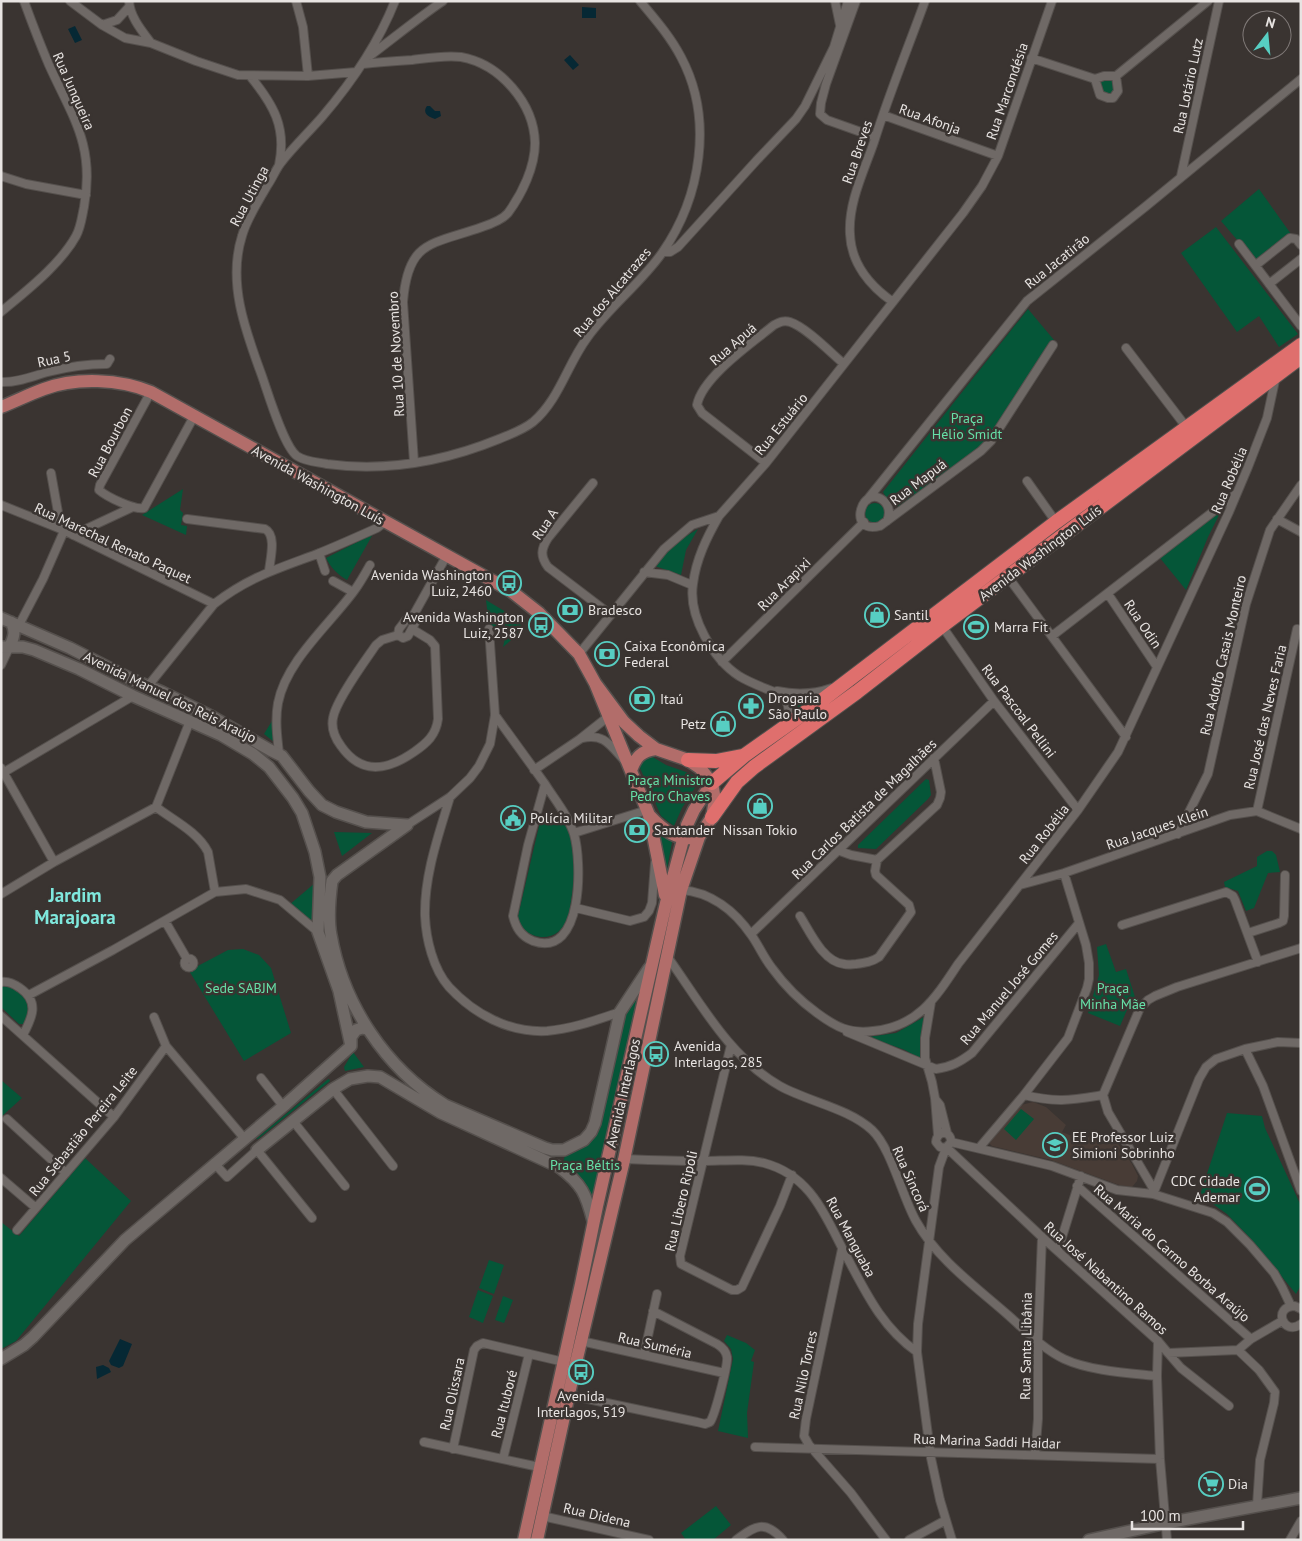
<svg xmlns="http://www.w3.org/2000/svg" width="1302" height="1541" font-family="'PT Sans',sans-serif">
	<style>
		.built { fill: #483c36 }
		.green { fill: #055638 }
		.water { fill: #062834 }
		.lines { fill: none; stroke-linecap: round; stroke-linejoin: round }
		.street-casing { stroke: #55504d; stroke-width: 10 }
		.secondary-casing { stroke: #55504d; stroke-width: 14 }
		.primary-casing { stroke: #55504d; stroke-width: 15 }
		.highway-casing { stroke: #55504d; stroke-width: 16 }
		.street { stroke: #6f6966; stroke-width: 8 }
		.secondary { stroke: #6f6966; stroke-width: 11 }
		.primary { stroke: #b26d6a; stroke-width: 12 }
		.highway { stroke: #df6f6d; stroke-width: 14 }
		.labels { text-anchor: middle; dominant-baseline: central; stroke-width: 5; stroke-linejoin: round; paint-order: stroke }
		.street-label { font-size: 14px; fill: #e8e4e2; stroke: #3a3431 }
		.park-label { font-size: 14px; fill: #66e0a7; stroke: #3a3431 }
		.poi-label { font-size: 14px; fill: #e8e4e2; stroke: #3a3431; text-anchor: start }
		.district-label { font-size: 19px; font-weight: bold; fill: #7fe8dd; stroke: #3a3431 }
	</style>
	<rect width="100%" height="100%" fill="#3a3431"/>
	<path class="built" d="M1033,1102L1046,1107L1066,1125L1062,1132L1085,1141L1092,1133L1103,1144L1114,1138L1132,1164L1138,1176L1137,1181L1132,1187L1119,1185L1051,1160L992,1146L989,1143L993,1136L1021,1105Z"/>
	<path class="green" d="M1112,78L1117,85L1111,95L1102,94L1099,83L1100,80Z
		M1259,189L1291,234L1256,262L1221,221Z
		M1216,227L1298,334L1279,347L1259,316L1237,332L1181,253Z
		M1028,309L1054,340L1020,389L985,443L899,509L888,501L883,492Z
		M183,489L180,510L183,513L181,525L187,526L186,535L142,515Z
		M865 513a10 10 0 1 1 20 0a10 10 0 1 1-20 0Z
		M1222,509L1208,537L1186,590L1160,558Z
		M698,529L686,550L681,575L655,566L675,543Z
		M373,534L347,580C337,574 331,568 326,558Z
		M486,600L514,617L524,629L503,647L506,634L503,630L489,625Z
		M791,699H811L795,710Z
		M272,721L274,742L264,734Z
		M651,756L666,765L686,772L699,778L698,783L682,808L674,826L661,816L640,768L643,758Z
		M926,779L929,780L931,795L928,799L876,849L858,848V845Z
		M546,814C554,813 561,817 565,824C581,852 573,885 569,915C567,921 563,928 558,932C544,943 520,935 518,916L540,822Z
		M334,832L372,833L342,856Z
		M660,832L672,842L667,869L665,867L658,833Z
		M1267,851H1272L1276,855L1280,872L1268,873L1254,908L1246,911L1238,891L1225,887L1224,882L1257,866V857Z
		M315,883L312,924L289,905Z
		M1106,944L1116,972L1126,969L1135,997L1130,1003L1120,1026L1088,1013L1099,975L1097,947Z
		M243,949L259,955L271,968L291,1033L244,1061L188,969L194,968L228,950Z
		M648,974L593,1197L581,1183L562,1166L566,1152L580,1149L598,1128L623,1013Z
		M6,984L25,994L31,1010L25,1024H19L1,1007V986Z
		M924,1017V1061L905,1050L868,1037L896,1033Z
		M353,1052L364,1067L345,1071L344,1067Z
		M1,1080L22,1098L1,1117Z
		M327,1080L329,1079L330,1081L258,1139H256Z
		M1021,1109L1034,1119L1016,1140L1004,1129Z
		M1227,1113L1262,1116L1265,1128L1301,1206V1285L1296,1294L1252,1240L1227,1214L1200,1195Z
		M85,1158L131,1201L16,1341L1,1349V1222L19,1236Z
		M489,1260L504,1265L494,1294L479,1288Z
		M478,1290L493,1296L483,1323L469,1317Z
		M503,1296L513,1300L504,1323L495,1320Z
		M727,1335L746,1343L755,1350L751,1361L754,1362L747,1413L748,1438L718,1431L733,1359L731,1349L724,1341Z
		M716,1506L731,1525L713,1540H686L681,1533Z"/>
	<path class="water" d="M582,7L596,8V18H582Z
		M75,26L82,40L75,43L68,29Z
		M570,55L579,65L573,70L564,60Z
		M427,106H430L435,111H440L441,116L435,119C428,117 422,113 427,106Z
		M120,1339L132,1344L123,1366L119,1368L111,1365L109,1361Z
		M103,1365L109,1368L111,1372L97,1379L96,1367Z"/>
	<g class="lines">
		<defs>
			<path id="street" d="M70,1L102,25L125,38L151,43L196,61L238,75L308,76L356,72
				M129,1C130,17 142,31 151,43
				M296,1L303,27L308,76
				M395,1C378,44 352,82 322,117C308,133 293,147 280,164C275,171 272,179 267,186C258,202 247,218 242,236C227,283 246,332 262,376C268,393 284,447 297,456C306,462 318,462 327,464C386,472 445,461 499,439C511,434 523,430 533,422C559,400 567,365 587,338C609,307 640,284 662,253C701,197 714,119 681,57C670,36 655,19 640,1
				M835,1L840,25
				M856,1L826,84L821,103L820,114L827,120L875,137
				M102,25L117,20L129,7
				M371,55C395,37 418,18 443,1
				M1031,58L1095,79L1104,76H1116L1208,1
				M363,64C380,62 396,61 412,60C428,58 445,55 461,57C500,64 534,103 535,143C535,167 522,194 508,213C502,220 491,224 482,227C432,245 408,239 403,302L414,462
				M250,76C273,104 287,127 279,165
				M1095,79L1100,95L1108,98H1113L1118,91L1116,76
				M883,115L998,156
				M1,176L26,184L86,195
				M1181,176L1219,1
				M1239,244L1301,326
				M663,252H670L678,247L757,160L796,119L805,106L834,47L848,1
				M1256,265L1290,238L1296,239L1301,245
				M1269,284L1301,259
				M893,302C870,286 851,263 850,234C848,203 864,171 874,142C889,94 908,48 925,1
				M1,312C26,291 60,265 76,236C81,227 82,216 84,207C95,145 73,118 49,65C40,44 32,23 24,1
				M1126,348L1187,428
				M1,382C17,383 33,376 48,372C67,367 87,364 107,364L110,359
				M147,399L100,485L99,490C107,497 134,510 144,508L192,420
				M766,463L702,413L697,405C702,377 753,342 774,325C780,322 784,320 790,322C806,327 831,353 844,364
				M51,473L61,529
				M1027,481L1056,522
				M593,483L548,538C541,549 540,556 548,567L611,615
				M867,500L1027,301L1145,207L1301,79
				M1,505L61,529L214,604
				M719,516C707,537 696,559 693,584C688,616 713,659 739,676C752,684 768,689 781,695C791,704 790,714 783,725
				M187,519L265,529C277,535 270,560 269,571
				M1277,519L1301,532
				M887,521C890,514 890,508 885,502C863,480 845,535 880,526L981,451L991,441L1053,345
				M73,535L133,507
				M319,553L325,571
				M644,572L668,575L692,585
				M1008,577L1126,737
				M333,581L353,592
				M1108,594L1157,667
				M409,616H413L415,623L408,636L403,638L398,635L399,629Z
				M413,616L447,555
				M19,625L43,579L64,531
				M942,626L994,701L1078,810
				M398,635L382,640L376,645C365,661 336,700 333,718C331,728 335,738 341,746C362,776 388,770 414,752C427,743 436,735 438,719L435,646L430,640L412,629
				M1052,636L1236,494
				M579,654L664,549L692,525L719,516L766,463L963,213L982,186L998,156L1052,1
				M722,662L864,522
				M1,665L10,646
				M148,686L214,604C249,577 277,569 317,554C337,546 357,537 377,528L385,522
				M777,691C796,695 815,694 832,688
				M495,715L545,784
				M582,738C604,733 610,745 624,760
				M279,753C277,736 275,719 278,703C286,661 330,624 354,591C360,583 365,574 370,565
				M1,768L54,862
				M534,770L580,739L609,716
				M1,774L133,696
				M545,784C555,800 568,815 574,834C582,861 584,959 533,941C521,936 516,928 513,916L528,845Z
				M450,797C439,834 424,875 425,916C426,939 433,969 449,987C474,1014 509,1033 547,1031C572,1029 596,1020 620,1012
				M156,807C173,820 198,832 208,852L215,892
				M1257,811L1297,629
				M407,825L450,797L470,778L479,766L490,744L495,715L489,629
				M574,833L647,810
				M1178,834L1208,774L1246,604L1270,530L1301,485
				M840,851L851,855L877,860L937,805L940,798L941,792L934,758
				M1020,885L1064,873L1230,815L1257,811L1301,829
				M681,890C711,892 735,911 752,936C759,946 764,958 772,968C785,986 799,1000 817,1013C836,1027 849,1034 873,1031C917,1027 935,999 958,964L1078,810L1118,752L1229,512L1248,467L1267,418L1276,376
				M1,894L54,862L156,807L190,721
				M576,908L630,921L644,917L649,911L652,903L655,863
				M800,916C810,932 823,962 844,964C848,965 853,964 856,964C865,963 872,962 879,957L911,912L909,905L876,875L875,871L877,860
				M165,921L187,959
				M1122,925L1226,892L1233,896L1235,900L1258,962
				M1248,933L1279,923L1283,921L1284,916L1285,875
				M751,934L994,701
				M667,956C700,1002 729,1057 780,1086C809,1102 848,1108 872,1130C891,1148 902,1196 916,1221C937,1259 975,1286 1008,1315C1025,1330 1043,1349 1064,1359C1090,1371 1128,1373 1157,1376
				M184.5 963a4.5 4.5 0 1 1 9 0a4.5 4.5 0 1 1-9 0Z
				M1,982C9,981 14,984 20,988C40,1002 32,1018 23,1035
				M29,995L113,950L215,892L246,889L280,900L318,932
				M931,1002L925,1038V1058L932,1082L935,1098L938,1135
				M1,1016L114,1117
				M154,1017L166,1046L244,1138
				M847,1032L936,1069C951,1067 960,1062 972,1053L1079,923
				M731,1045L680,1256L681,1264L732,1290H737L742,1287L780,1206L792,1175
				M1245,1049L1263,1086L1301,1191
				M261,1078L283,1106
				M333,1089L393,1166
				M1024,1095C1057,1103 1071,1100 1103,1095
				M936,1100L940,1105L947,1133
				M7,1119L66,1173
				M293,1121L345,1186
				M951,1142L1052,1166L1117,1190L1153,1194L1213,1213L1227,1222L1250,1245L1274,1273L1282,1287L1291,1306
				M946,1148L940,1147L936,1142C937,1130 951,1130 951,1142L946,1148L939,1167L918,1324L917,1352L931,1458L940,1500L952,1540
				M947,1148L1042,1237L1158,1341L1168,1353L1238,1350L1251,1339L1282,1321
				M979,1148L1024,1095L1068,1038L1087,988L1089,979V963L1086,945L1064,873
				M624,1159C650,1160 677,1161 703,1161C724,1161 744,1158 764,1163C813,1176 826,1219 848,1259C867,1295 883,1328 917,1352
				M214,1163L227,1177L257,1150L312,1218
				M1,1178L36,1208
				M1077,1186L1251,1339
				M1154,1190L1108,1112L1103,1095L1140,1008L1148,1000L1155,996L1177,987L1301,948
				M1154,1192L1199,1079L1206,1067L1216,1059L1245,1049L1278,1042L1301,1043
				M17,1230L114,1117L166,1046
				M842,1249L806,1419L804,1436L809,1445L851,1493L886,1540
				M1058,1250L1081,1176
				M1301,1309L1295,1306C1272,1306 1283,1337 1301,1324
				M581,1341L724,1373
				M1158,1341L1157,1376L1160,1459L1167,1540
				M1238,1350L1259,1370L1275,1392L1274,1403L1260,1460L1257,1505
				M1168,1353L1181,1368L1229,1406
				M644,1355L657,1294
				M569,1395L697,1422L705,1424L710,1422C715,1415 728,1365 727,1357C726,1351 722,1347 717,1344L653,1311
				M424,1442L539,1467
				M755,1447L1160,1459
				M453,1449L474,1350L477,1346L483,1343L564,1362
				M1035,1455L1038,1419V1341L1042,1237
				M503,1459L529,1354
				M542,1516L649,1540
				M736,1540C755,1526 765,1519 783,1540
				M909,1540L946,1520
				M1290,1540L1301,1521"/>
			<path id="secondary" d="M1,618L70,648L131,679L162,692L211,716L270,750L282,756L309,791L322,805L336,812L366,822L407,825
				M10,646C14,637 16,631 11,622
				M1,647H23L34,650L79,669L133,696L221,735L253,754L269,767L293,798L302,813L315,852L320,877L318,932L339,991L351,1046
				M407,825L337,875L332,881C330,896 328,920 331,935C343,1004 385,1068 445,1105L545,1148L552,1150H564L584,1140L591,1132L595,1123L620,1012L649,968
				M257,1150L333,1089L350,1079L368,1076L380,1077L441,1113L559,1167C582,1184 586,1194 593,1221
				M1,1359L24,1345L33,1337L125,1240L286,1104L351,1046V1037L356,1030L362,1028L368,1029
				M1089,1540L1167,1523L1301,1498"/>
			<path id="primary" d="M1,407C16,401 30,394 44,389C76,377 120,379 151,392L511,591L539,613L579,654L595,683L649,815C663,830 678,842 699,837
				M631,770C636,757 641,751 656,749
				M649,815L665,895
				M524,1540L581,1284L597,1206L666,903L687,825L694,810L712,783
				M537,1540L574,1371L624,1160L681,890L699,837L712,817L715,800L712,783L700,768L688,760L656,749L639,736L624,722L595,683"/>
			<path id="highway" d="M688,760L716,761L742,756
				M712,783L745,755L817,704L1056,522L1301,345
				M712,817L737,782L754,767L857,692L942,626L1301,357"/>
		</defs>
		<use href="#street" class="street-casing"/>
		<use href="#secondary" class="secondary-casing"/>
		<use href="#primary" class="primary-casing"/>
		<use href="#highway" class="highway-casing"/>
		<use href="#street" class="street"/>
		<use href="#secondary" class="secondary"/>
		<use href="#primary" class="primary"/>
		<use href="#highway" class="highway"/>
	</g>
	<defs>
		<symbol id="bus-ring" viewBox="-11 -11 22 22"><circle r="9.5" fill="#3a3431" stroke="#57cec2" stroke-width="1.5"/><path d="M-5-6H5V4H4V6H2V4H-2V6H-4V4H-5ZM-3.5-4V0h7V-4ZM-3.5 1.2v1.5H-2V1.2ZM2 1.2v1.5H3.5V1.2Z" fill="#57cec2"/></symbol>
		<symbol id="bank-ring" viewBox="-11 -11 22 22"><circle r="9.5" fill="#3a3431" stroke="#57cec2" stroke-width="1.5"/><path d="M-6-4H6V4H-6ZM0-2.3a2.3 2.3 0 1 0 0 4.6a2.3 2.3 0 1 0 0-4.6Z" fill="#57cec2"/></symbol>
		<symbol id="shop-ring" viewBox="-11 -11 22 22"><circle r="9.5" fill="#3a3431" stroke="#57cec2" stroke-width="1.5"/><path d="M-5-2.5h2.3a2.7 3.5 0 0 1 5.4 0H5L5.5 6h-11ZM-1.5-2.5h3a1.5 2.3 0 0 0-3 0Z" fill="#57cec2"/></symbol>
		<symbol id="stadium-ring" viewBox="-11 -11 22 22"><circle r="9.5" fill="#3a3431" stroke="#57cec2" stroke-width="1.5"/><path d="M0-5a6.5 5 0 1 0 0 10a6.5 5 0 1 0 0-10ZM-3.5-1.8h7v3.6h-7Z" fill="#57cec2"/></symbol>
		<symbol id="pharmacy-ring" viewBox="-11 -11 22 22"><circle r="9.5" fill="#3a3431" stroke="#57cec2" stroke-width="1.5"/><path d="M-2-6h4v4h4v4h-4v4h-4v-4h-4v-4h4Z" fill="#57cec2"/></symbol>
		<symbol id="civic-ring" viewBox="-11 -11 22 22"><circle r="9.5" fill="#3a3431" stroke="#57cec2" stroke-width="1.5"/><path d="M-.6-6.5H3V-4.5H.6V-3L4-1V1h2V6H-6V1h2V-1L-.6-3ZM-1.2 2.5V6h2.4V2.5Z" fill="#57cec2"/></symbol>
		<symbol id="school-ring" viewBox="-11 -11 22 22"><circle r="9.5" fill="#3a3431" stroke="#57cec2" stroke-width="1.5"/><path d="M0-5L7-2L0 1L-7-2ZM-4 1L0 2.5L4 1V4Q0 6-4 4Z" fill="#57cec2"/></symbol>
		<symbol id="supermarket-ring" viewBox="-11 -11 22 22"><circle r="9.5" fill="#3a3431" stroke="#57cec2" stroke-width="1.5"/><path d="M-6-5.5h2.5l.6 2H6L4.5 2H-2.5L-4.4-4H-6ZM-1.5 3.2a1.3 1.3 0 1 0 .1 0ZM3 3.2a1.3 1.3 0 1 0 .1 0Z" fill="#57cec2"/></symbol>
	</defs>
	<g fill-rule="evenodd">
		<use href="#bus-ring" x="495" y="569" width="28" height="28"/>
		<use href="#bank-ring" x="556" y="596" width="28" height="28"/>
		<use href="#shop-ring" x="863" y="601" width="28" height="28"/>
		<use href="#bus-ring" x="527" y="611" width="28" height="28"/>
		<use href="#stadium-ring" x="962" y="613" width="28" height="28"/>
		<use href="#bank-ring" x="593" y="640" width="28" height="28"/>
		<use href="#bank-ring" x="628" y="685" width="28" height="28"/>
		<use href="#pharmacy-ring" x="737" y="692" width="28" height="28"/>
		<use href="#shop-ring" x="709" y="710" width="28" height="28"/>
		<use href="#shop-ring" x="746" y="792" width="28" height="28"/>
		<use href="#civic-ring" x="499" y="804" width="28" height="28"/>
		<use href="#bank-ring" x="623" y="816" width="28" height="28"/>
		<use href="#bus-ring" x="642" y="1040" width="28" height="28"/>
		<use href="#school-ring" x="1041" y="1131" width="28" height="28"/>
		<use href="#stadium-ring" x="1243" y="1175" width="28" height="28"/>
		<use href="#bus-ring" x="567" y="1358" width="28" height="28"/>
		<use href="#supermarket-ring" x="1197" y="1470" width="28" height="28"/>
	</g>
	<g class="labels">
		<g class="street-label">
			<text transform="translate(1188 86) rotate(-78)">Rua Lotário Lutz</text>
			<text transform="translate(74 91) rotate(66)">Rua Junqueira</text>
			<text transform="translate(1007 91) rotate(-71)">Rua Marcondésia</text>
			<text transform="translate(930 119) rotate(20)">Rua Afonja</text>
			<text transform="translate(857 152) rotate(-71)">Rua Breves</text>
			<text transform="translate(249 196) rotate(-62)">Rua Utinga</text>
			<text transform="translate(1057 261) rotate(-39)">Rua Jacatirão</text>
			<text transform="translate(612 292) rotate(-50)">Rua dos Alcatrazes</text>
			<text transform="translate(733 344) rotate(-41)">Rua Apuá</text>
			<text transform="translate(396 354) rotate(-93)">Rua 10 de Novembro</text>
			<text transform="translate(54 359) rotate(-12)">Rua 5</text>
			<text transform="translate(781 424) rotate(-51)">Rua Estuário</text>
			<text transform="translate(110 442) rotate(-62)">Rua Bourbon</text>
			<text transform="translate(1229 480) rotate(-67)">Rua Robélia</text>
			<text transform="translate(918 482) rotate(-37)">Rua Mapuá</text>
			<text transform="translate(318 485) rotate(29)">Avenida Washington Luís</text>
			<text transform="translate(545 524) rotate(-56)">Rua A</text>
			<text transform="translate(113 543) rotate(25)">Rua Marechal Renato Paquet</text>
			<text transform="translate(1040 553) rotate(-37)">Avenida Washington Luís</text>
			<text transform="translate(784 584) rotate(-45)">Rua Arapixi</text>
			<text transform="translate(1143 624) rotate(56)">Rua Odin</text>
			<text transform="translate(1223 655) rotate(-77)">Rua Adolfo Casais Monteiro</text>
			<text transform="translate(170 697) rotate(26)">Avenida Manuel dos Reis Araújo</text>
			<text transform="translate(1019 711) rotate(53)">Rua Pascoal Pellini</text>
			<text transform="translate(1265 717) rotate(-77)">Rua José das Neves Faria</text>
			<text transform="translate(864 809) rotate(-44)">Rua Carlos Batista de Magalhães</text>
			<text transform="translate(1157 828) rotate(-19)">Rua Jacques Klein</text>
			<text transform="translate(1044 834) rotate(-52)">Rua Robélia</text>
			<text transform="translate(1009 988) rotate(-50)">Rua Manuel José Gomes</text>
			<text transform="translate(623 1093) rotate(-77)">Avenida Interlagos</text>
			<text transform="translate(83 1131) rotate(-51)">Rua Sebastião Pereira Leite</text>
			<text transform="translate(911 1179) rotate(66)">Rua Sincorá</text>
			<text transform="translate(681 1201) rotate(-77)">Rua Libero Ripoli</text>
			<text transform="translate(851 1237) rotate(62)">Rua Manguaba</text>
			<text transform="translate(1172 1253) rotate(41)">Rua Maria do Carmo Borba Araújo</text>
			<text transform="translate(1106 1278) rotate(42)">Rua José Nabantino Ramos</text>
			<text transform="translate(655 1345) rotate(13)">Rua Suméria</text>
			<text transform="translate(1026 1346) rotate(-89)">Rua Santa Libânia</text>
			<text transform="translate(803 1375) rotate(-78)">Rua Nilo Torres</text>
			<text transform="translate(452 1394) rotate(-78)">Rua Olissara</text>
			<text transform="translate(504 1404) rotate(-76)">Rua Ituboré</text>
			<text transform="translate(987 1441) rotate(2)">Rua Marina Saddi Haidar</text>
			<text transform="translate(597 1515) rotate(13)">Rua Didena</text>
		</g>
		<g class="park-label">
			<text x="967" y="418">Praça<tspan x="967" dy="16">Hélio Smidt</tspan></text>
			<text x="670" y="780">Praça Ministro<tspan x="670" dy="16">Pedro Chaves</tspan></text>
			<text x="241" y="988">Sede SABJM</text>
			<text x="1113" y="988">Praça<tspan x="1113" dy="16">Minha Mãe</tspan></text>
			<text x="585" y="1165">Praça Béltis</text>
		</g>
		<g class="poi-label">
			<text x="492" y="575" text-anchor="end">Avenida Washington<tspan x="492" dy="16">Luiz, 2460</tspan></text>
			<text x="588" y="610">Bradesco</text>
			<text x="894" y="615">Santil</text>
			<text x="524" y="617" text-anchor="end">Avenida Washington<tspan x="524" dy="16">Luiz, 2587</tspan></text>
			<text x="994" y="627">Marra Fit</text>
			<text x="624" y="646">Caixa Econômica<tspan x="624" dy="16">Federal</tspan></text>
			<text x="768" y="698">Drogaria<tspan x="768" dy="16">São Paulo</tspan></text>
			<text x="660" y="699">Itaú</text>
			<text x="706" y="724" text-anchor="end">Petz</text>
			<text x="530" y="818">Polícia Militar</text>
			<text x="654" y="830">Santander</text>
			<text x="760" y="830" text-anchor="middle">Nissan Tokio</text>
			<text x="674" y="1046">Avenida<tspan x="674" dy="16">Interlagos, 285</tspan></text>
			<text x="1072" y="1137">EE Professor Luiz<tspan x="1072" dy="16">Simioni Sobrinho</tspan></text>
			<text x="1240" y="1181" text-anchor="end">CDC Cidade<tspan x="1240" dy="16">Ademar</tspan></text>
			<text x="581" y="1396" text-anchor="middle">Avenida<tspan x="581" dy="16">Interlagos, 519</tspan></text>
			<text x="1228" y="1484">Dia</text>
		</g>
		<g class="district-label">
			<text x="75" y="895">Jardim<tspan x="75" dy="22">Marajoara</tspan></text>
		</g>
	</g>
	<rect width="1302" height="1541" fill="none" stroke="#e8e4e2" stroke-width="5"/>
	<g transform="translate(1267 35) rotate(16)"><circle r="24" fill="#3a3431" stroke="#807a78"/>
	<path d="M0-4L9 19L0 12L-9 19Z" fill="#57cec2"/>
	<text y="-8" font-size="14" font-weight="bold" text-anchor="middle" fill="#e8e4e2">N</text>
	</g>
	<path d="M1132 1521v8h111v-8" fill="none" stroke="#e8e4e2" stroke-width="2.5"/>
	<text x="1140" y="1521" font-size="15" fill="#e8e4e2" stroke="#3a3431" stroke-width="4" paint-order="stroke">100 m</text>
</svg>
